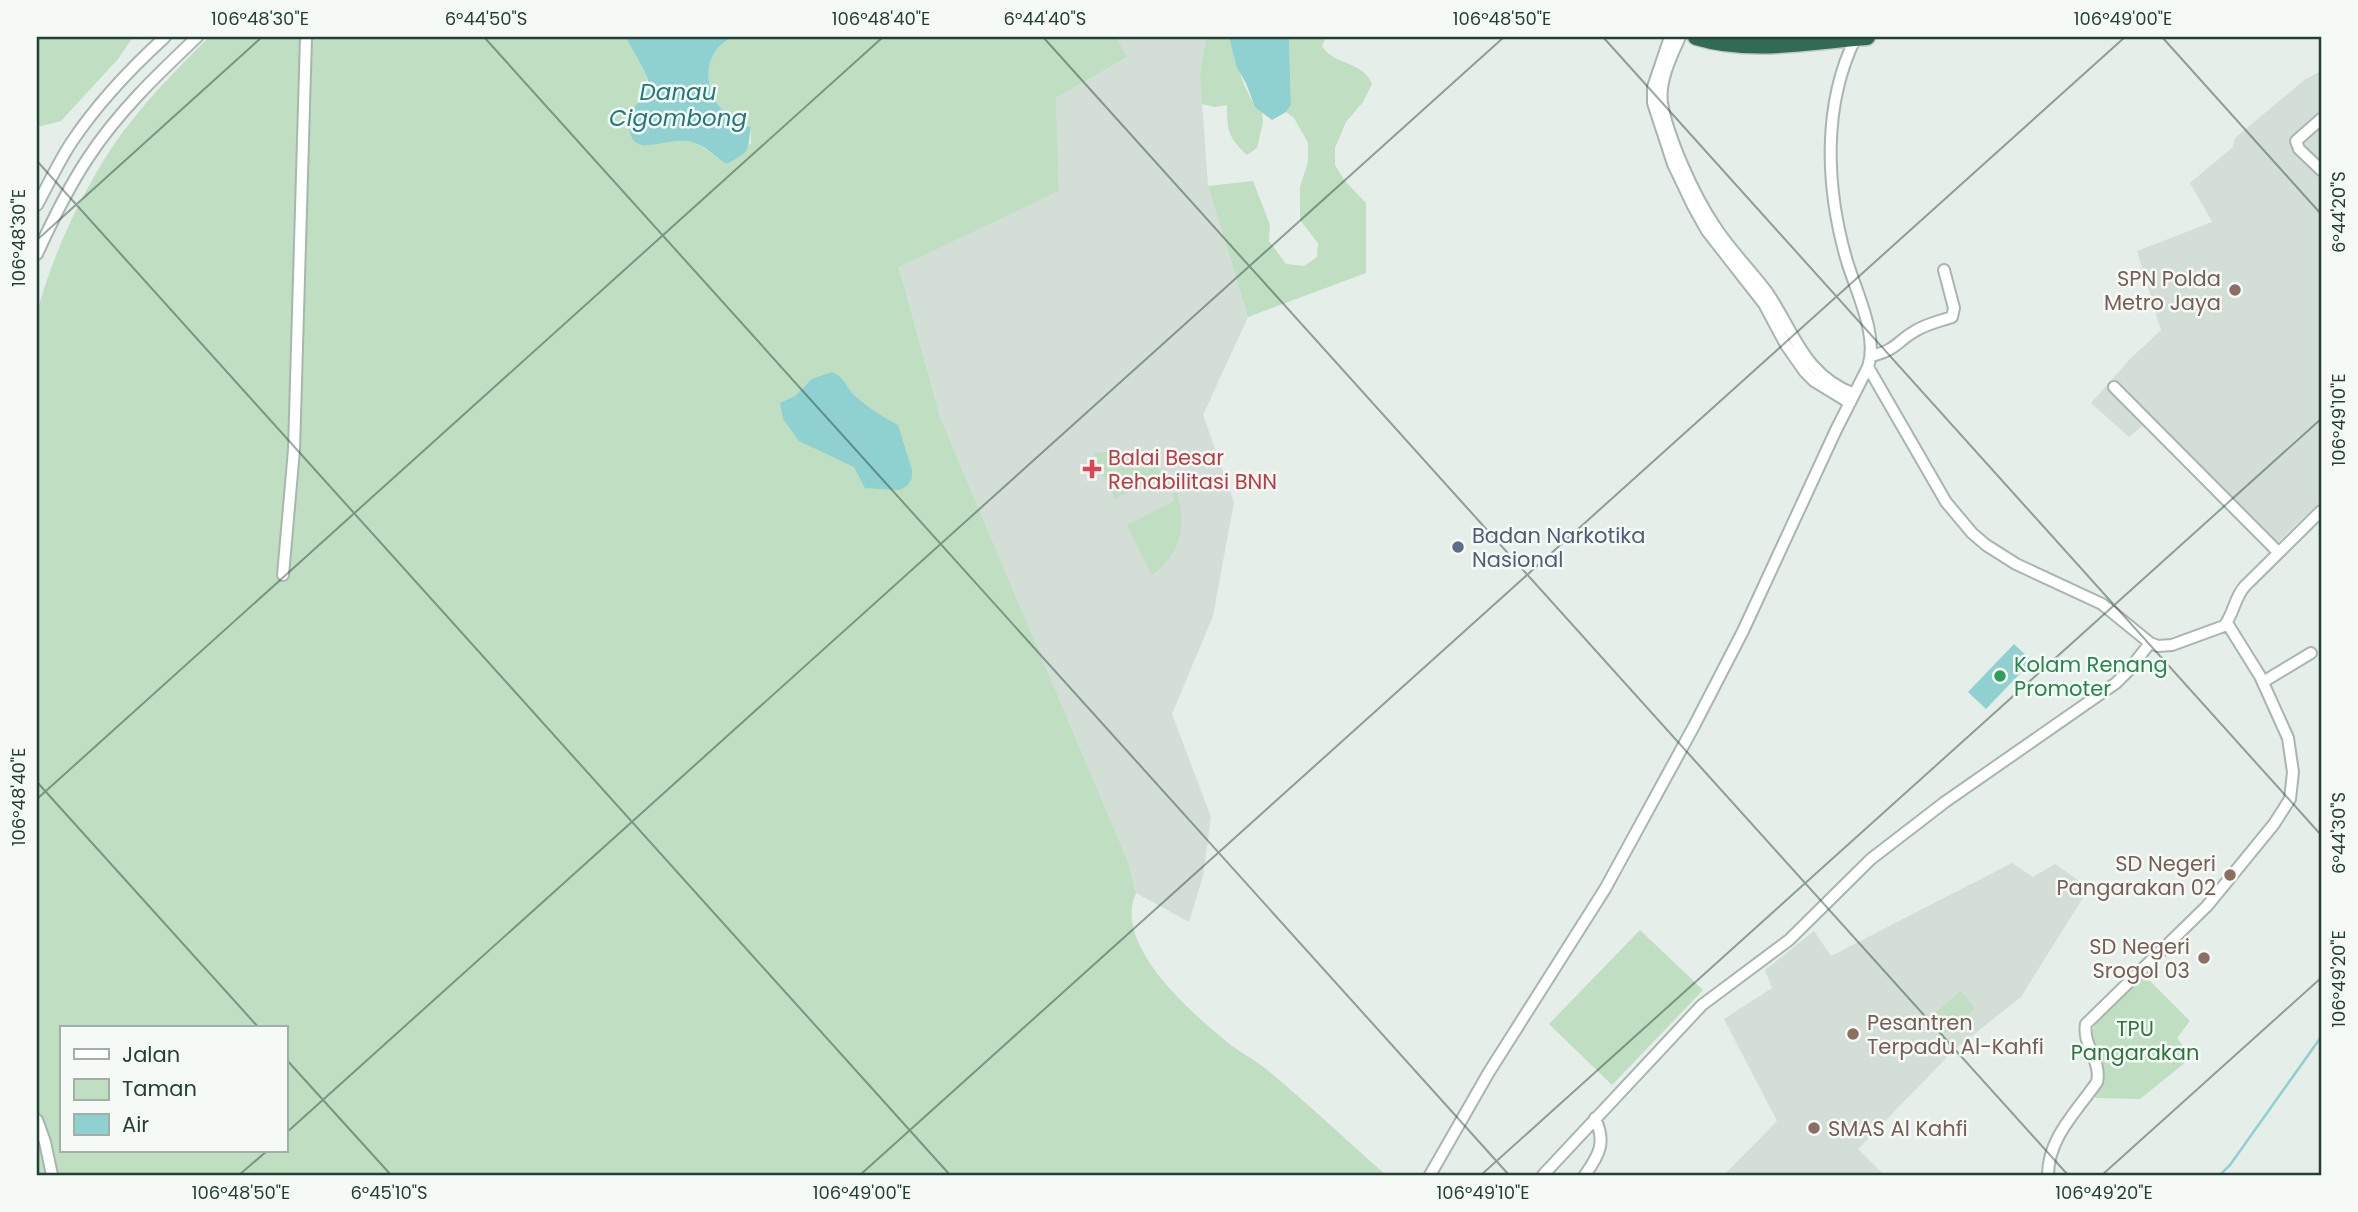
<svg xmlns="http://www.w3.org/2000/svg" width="2358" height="1212" font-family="Poppins,sans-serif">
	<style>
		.built { fill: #d3ded7 }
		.green { fill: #bfdec2; fill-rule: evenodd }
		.water { fill: #8fd0d0 }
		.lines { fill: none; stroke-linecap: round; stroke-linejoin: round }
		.stream { stroke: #8fd0d0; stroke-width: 2.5 }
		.minor-casing { stroke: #a7b6ae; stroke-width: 14 }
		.highway-casing { stroke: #c2c9c6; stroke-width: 19 }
		.minor { stroke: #fff; stroke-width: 10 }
		.highway { stroke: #316b56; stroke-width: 16 }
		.ticks { fill: none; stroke: #243f34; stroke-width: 2; stroke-opacity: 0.45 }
		.education-dot { fill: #8d6e63; stroke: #f6faf7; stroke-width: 2.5 }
		.health-dot { fill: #e0444e; stroke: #f6faf7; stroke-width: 2.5 }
		.service-dot { fill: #5c6f8a; stroke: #f6faf7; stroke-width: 2.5 }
		.leisure-dot { fill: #2e9e5b; stroke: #f6faf7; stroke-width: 2.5 }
		.labels { text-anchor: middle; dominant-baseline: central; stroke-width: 5; stroke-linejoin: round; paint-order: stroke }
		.education-label { font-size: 21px; fill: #785e54; stroke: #f6faf7; text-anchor: end }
		.health-label { font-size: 21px; fill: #be3a42; stroke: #f6faf7; text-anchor: start }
		.service-label { font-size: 21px; fill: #4e5e75; stroke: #f6faf7; text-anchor: start }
		.leisure-label { font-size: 21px; fill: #27864d; stroke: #f6faf7; text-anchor: start }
		.park-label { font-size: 21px; fill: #307540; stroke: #f6faf7 }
		.water-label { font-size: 23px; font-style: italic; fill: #20797a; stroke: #f6faf7 }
		.neatline { fill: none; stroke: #243f34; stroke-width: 2.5 }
		.ticks-label { font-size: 18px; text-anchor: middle; fill: #243f34 }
	</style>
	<rect width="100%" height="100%" fill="#e5eee8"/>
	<path class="built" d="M1116,37H1206L1200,74L1208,186L1248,317L1203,415L1234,502L1213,616L1172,714L1211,817L1203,876L1189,922L1136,893L1128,862L940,417L899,266L1059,191L1056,98L1127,57Z
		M2321,71V501L2272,548L2148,421L2129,437L2091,403L2129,360L2161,330L2137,251L2212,222L2190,183L2233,147L2235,138L2304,80Z
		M2012,863L2033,877L2055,864L2089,888L2021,997L1954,1050L1858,1149L1884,1175H1724L1777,1121L1724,1019L1772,988L1765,970L1814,931L1831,956Z"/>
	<path class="green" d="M37,37H133L118,59L61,121L37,127Z
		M209,37H626C632,52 654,78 646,93C642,99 636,105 632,110L685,139L693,140L726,164L751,143V127C709,118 690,59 732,37H1116L1127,57L1056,98L1059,191L899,267L940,417L1128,862L1136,893C1112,945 1192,1013 1227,1042C1239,1052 1254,1059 1266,1069C1307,1103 1346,1140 1386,1175H37V312C53,254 80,196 113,146C140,106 175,71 209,37ZM61,1028H285V1151H61Z
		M1206,37H1229C1234,56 1246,101 1262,112L1263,122L1257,148L1247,155C1228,137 1227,131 1227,105L1215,107L1202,104L1200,74Z
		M1289,37H1326L1322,46C1334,66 1362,60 1372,84L1363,102L1346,122L1335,148V165L1344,180L1366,203V273L1248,317L1208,186L1253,181L1270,225L1269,241L1286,264L1304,266L1317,257L1318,243L1300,220V187L1308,162V143L1294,118L1286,112L1291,105Z
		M1115,450C1139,454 1157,463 1172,483L1168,485L1163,476L1115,499L1093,454Z
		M1176,492C1188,524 1180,555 1152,575L1127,525L1175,501L1172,494Z
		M1640,930L1703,990L1612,1085L1549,1024Z
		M2144,975L2190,1021L2177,1038L2192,1057L2140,1099L2096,1098L2093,1094L2100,1071L2087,1043C2101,1008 2114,996 2144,975Z
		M1961,991L1975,1009L1945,1033L1931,1016Z"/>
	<path class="water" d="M626,37H732C690,59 709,118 751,127C747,151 752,151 726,164C704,148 698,137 669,142C660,143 650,146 642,145C627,143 627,119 633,109C637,103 644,98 647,91C648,89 648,83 648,81C646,70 631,49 626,37Z
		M1229,37H1289L1291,105L1286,112L1272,120L1255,107L1246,83L1237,68Z
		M832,372C845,377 846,388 855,396C868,408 883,417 898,425L912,470V478L908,485L900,490L865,488L854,467L799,441L783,419L780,403L795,396L812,379Z
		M2014,644L2032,661L1986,709L1968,692Z"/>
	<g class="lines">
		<path class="stream" d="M2220,1175L2230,1165L2321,1037"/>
		<defs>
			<path id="minor" d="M1670,37L1653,87V103L1673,164L1693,206L1707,231L1764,304L1786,345L1805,372L1814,381L1850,403
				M1680,37C1671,57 1659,81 1662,103C1668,138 1694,195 1714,225C1729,249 1750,269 1767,292C1795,333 1803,374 1854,394
				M1856,37C1822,105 1826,187 1846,258C1855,290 1879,335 1868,367L1946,502L1972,533L1986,545L2016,564L2102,604L2150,643L2158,646L2172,645L2224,626C2234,614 2234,598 2245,586L2321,511
				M2321,119L2296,141L2299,149L2321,170
				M37,205C48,185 58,163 71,143C97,104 131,68 165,37
				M37,254C52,221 68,188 88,158C118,112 158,74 197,37
				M1872,356C1898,349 1896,342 1915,331C1926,324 1940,321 1952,317L1954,308L1944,270
				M2114,387L2278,552
				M283,575L294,450L306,37
				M2263,682L2311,653
				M37,1120L45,1142L52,1175
				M1430,1175L1489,1072L1605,889L1694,726L1743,631L1836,430L1868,367
				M1543,1175L1702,1005L1789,940L1871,859L1945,802L2116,683L2128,671L2150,643
				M1585,1175C1600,1154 1606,1142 1595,1118
				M2048,1175C2048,1138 2077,1111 2097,1082C2102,1061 2082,1045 2086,1024L2207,906L2274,824L2290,799L2293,772L2288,738L2260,676L2227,623"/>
			<path id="highway" d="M1696,37C1751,54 1812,41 1867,37"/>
		</defs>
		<use href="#minor" class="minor-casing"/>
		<use href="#highway" class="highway-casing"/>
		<use href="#minor" class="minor"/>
		<use href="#highway" class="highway"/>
	</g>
	<path class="ticks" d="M484,37L1509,1175M1043,37L2068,1175M1603,37L2321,835M2162,37L2321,214M37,161L950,1175M37,240L262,37M37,782L259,1028M37,799L883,37M285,1058L391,1175M285,1134L1504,37M239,1175L267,1151M860,1175L2125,37M1481,1175L2321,419M2102,1175L2321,978"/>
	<g class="education-dot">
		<circle cx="2235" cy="290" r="7"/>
		<circle cx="2230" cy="875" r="7"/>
		<circle cx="2204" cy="958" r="7"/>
		<circle cx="1853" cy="1034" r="7"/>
		<circle cx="1814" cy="1128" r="7"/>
	</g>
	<path class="health-dot" d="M1088.5 458.5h7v7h7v7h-7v7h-7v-7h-7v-7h7z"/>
	<circle class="service-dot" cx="1458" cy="547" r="7"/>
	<circle class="leisure-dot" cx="2000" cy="676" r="7"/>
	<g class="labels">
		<g class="education-label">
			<text x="2221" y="278">SPN Polda<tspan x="2221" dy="24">Metro Jaya</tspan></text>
			<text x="2216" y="863">SD Negeri<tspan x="2216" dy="24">Pangarakan 02</tspan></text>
			<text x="2190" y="946">SD Negeri<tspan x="2190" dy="24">Srogol 03</tspan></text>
			<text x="1867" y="1022" text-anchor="start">Pesantren<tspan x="1867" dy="24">Terpadu Al-Kahfi</tspan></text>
			<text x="1828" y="1128" text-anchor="start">SMAS Al Kahfi</text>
		</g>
		<g class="health-label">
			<text x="1108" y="457">Balai Besar<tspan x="1108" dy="24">Rehabilitasi BNN</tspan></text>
		</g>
		<g class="service-label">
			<text x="1472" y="535">Badan Narkotika<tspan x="1472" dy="24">Nasional</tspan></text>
		</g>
		<g class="leisure-label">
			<text x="2014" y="664">Kolam Renang<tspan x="2014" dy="24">Promoter</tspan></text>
		</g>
		<g class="park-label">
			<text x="2135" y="1028">TPU<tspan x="2135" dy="24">Pangarakan</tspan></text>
		</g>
		<g class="water-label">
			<text x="678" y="92">Danau<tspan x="678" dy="26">Cigombong</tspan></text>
		</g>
	</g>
	<rect width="2358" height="1212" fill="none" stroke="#f6faf7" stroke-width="77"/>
	<rect x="60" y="1026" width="228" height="126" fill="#f6faf7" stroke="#a2afa9" stroke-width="2"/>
	<rect x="74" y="1049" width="35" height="10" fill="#ffffff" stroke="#a2afa9" stroke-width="2"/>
	<text x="122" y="1062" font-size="21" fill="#243f34">Jalan</text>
	<rect x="74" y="1079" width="35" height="21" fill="#bfdec2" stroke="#a2afa9" stroke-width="2"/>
	<text x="122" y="1096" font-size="21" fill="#243f34">Taman</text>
	<rect x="74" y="1114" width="35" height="21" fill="#8fd0d0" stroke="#a2afa9" stroke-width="2"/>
	<text x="122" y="1132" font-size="21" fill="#243f34">Air</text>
	<rect x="38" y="38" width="2282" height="1136" class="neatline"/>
	<g class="ticks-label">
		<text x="260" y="25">106°48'30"E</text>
		<text x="486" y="25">6°44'50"S</text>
		<text x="881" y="25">106°48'40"E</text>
		<text x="1045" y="25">6°44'40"S</text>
		<text x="1502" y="25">106°48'50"E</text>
		<text x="2123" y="25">106°49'00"E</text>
		<text transform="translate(2339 212) rotate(-90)" y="6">6°44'20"S</text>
		<text transform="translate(19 238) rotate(-90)" y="6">106°48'30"E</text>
		<text transform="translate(2339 420) rotate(-90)" y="6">106°49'10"E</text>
		<text transform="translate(19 797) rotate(-90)" y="6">106°48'40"E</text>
		<text transform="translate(2339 833) rotate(-90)" y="6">6°44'30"S</text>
		<text transform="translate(2339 979) rotate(-90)" y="6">106°49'20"E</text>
		<text x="241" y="1199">106°48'50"E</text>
		<text x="389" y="1199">6°45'10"S</text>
		<text x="862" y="1199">106°49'00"E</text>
		<text x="1483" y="1199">106°49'10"E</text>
		<text x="2104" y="1199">106°49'20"E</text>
	</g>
</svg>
